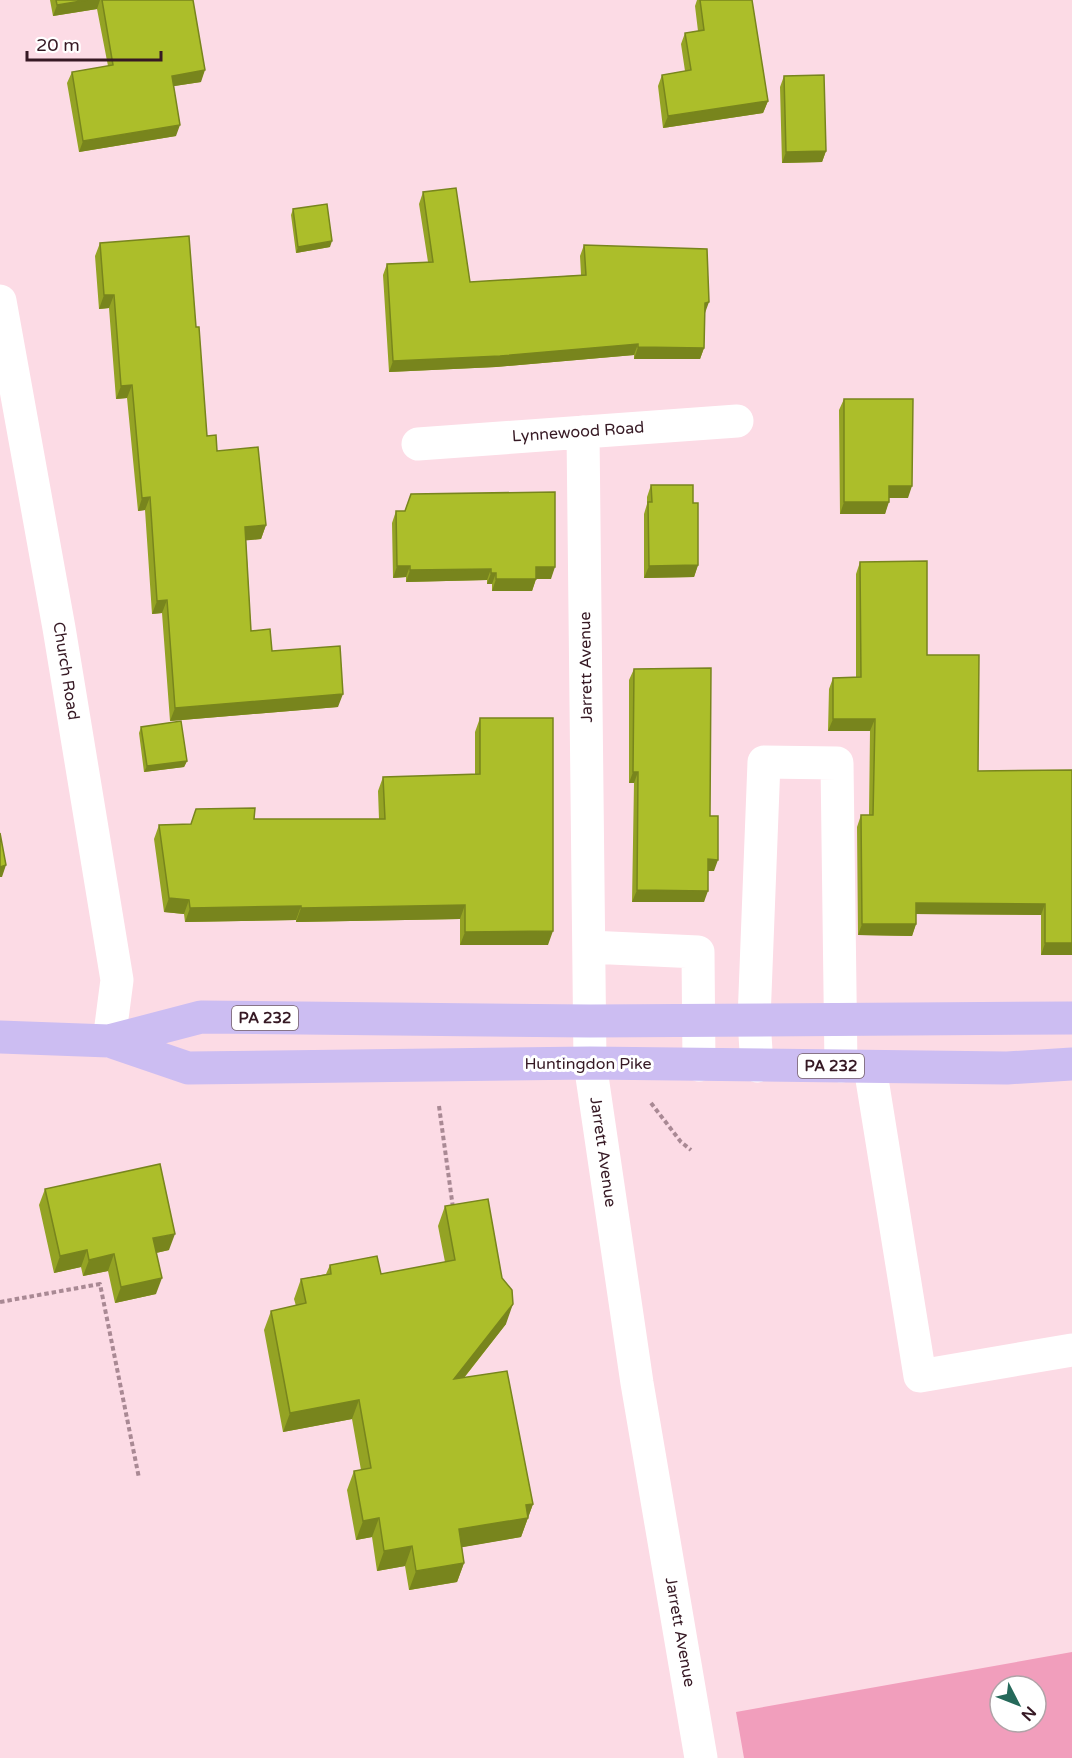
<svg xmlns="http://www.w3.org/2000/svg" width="1072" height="1758" font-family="'Varela Round',sans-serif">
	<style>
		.green { fill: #f19ebc; fill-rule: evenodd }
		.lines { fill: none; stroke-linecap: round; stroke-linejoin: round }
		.path { stroke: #a98994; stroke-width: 4; stroke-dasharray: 4.5 3; stroke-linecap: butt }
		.minor { stroke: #fff; stroke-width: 33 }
		.major { stroke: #ccbdf2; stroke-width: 33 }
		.wall { fill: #94a324 }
		.shaded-wall { fill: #78851d }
		.building { fill: #acbe2a; stroke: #78851d; stroke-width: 1.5 }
		.labels { text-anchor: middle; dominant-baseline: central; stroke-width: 6; stroke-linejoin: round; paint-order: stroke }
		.shield { fill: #fff; stroke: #725e66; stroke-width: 1.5 }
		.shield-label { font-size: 15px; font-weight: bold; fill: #361924 }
		.street-label { font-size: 16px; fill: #361924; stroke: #fff }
	</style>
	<rect width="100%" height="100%" fill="#fcdbe5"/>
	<path class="green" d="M1072,1652V1758H744L736,1712ZM1000,1686H1036V1722H1000Z"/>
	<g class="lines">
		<path class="path" d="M651,1103L681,1142L691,1150
			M439,1106L453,1208
			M0,1302L100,1284L139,1478"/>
		<path class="minor" d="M0,301L59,628L117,980L109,1041
			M583,432L590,1063L637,1383L701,1758
			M418,444L737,421
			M589,947L698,952L699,1065
			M757,1066L754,1020L764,762L837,763L841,1066
			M870,1067L920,1376L1072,1350"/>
		<path class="major" d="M0,1037L109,1041L201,1017L590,1021L1072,1018
			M109,1041L188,1068L590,1063L1007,1068L1072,1064"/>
	</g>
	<path class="wall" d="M50,0H193L201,82L174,86L176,136L79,152L67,83L72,72L108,66L97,9L53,16Z
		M697,0H752L768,101L763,113L663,128L658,86L662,75L685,71L681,44L685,33L698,31L695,6Z
		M784,76L826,151L822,162L782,163L780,87Z
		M423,192L470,282L581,275L580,256L584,245L705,313L704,348L700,359H634V355L496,367L389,372L383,275L387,264L428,262L419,204Z
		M293,209L330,247L296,253L291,215Z
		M100,243L196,327L207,436L266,525L261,539L246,540L251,631L272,651L338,707L170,721L162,613L152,614L145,510L138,511L127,398L116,399L109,308L99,309L95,256Z
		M844,399L908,498H889L885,514H840L839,410Z
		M651,485L693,503L698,565L694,577L644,578V514L647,504V497Z
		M396,511L551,579H536L532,591H492V584H487V580L406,582V577L393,578L392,523Z
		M860,562L927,655L978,771L1072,770V955H1041V915L916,914V924L912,936L858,935L857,827L861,815H869L870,731H828L829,689L833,678L856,677V574Z
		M634,669L710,816L714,871H708L704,902H632L634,783H629V680Z
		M480,718L548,945H460V919L296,922V920L185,922L184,914L164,912L154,839L159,825L191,824L254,819H379L378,791L383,777L475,775V732Z
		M141,727L187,761L184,767L144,772L139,733Z
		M45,1189L169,1250L156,1253V1294L115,1303L108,1271L83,1276L81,1267L54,1273L39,1205Z
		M445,1206L506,1324L464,1378L533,1504L521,1537L462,1547L464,1563L457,1582L409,1590L405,1566L377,1571L372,1537L356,1540L347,1490L354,1471L361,1470L352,1419L283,1432L264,1330L271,1311L296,1306L294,1299L301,1279L326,1274L330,1265L381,1274L445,1262L438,1226Z"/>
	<path class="shaded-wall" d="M87,0H100L97,9L53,16L57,5Z
		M205,70L201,82L168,87L172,76Z
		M768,101L763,113L663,128L668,116Z
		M180,125L176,136L79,152L83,141Z
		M826,151L822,162L782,163L786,152Z
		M332,241L330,247L296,253L298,247Z
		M104,295H114L109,308L99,309Z
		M709,302L705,313L701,314L705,303Z
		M638,344L634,355L496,367L389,372L393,361Z
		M638,347L704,348L700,359H634Z
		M132,385L127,398L116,399L121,386Z
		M889,486H912L908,498H885Z
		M150,497L145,510L138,511L142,498Z
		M844,502H889L885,514H840Z
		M266,525L261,539L240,541L245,527Z
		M698,565L694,577L644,578L649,566Z
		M397,566H410L406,577L393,578Z
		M536,567H555L551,579H532Z
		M491,569L487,580L406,582L410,570Z
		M491,573H496L492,584H487Z
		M496,579H536L532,591H492Z
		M167,600L162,613L152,614L157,601Z
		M343,694L338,707L170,721L175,708Z
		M833,719H875L870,731H828Z
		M187,761L184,767L144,772L147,766Z
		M633,772H638L634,783H629Z
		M708,859L718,860L714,871H704Z
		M6,865L2,877H0V867Z
		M637,890L708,891L704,902H632Z
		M169,898L189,900L184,914L164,912Z
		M916,903L1045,904L1041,915L912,914Z
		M465,905L460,919L296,922L301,908Z
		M301,906L296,920L185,922L190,908Z
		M862,924H916L912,936L858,935Z
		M553,931L548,945H460L465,932Z
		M1045,943H1072V955H1041Z
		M175,1234L169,1250L147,1255L153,1238Z
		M87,1250L81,1267L54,1273L60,1256Z
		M114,1254L108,1271L83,1276L89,1260Z
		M162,1278L156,1294L115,1303L121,1287Z
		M513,1304L506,1324L447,1399L454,1379Z
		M359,1400L352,1419L283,1432L290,1413Z
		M533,1504L521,1537L452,1549L459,1529L526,1505Z
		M379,1518L372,1537L356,1540L363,1521Z
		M412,1546L405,1566L377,1571L384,1551Z
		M464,1563L457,1582L409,1590L416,1571Z"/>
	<path class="building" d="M56,0H87L57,5Z
		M102,0H193L205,70L172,76L180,125L83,141L72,72L113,65Z
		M700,0H752L768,101L668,116L662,75L691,70L685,33L704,30Z
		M824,75L826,151L786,152L784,76Z
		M456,188L470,282L586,275L584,245L707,249L709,302L705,303L704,348L638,347V344L500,356L393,361L387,264L433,262L423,192Z
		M327,204L332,241L298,247L293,209Z
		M189,236L196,327H199L207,436L216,435L217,451L258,447L266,525L245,527L251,631L270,629L272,651L340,646L343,694L175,708L167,600L157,601L150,497L142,498L132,385L121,386L114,295H104L100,243Z
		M844,399H913L912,486H889V502H844Z
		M651,485H693V503H698V565L649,566L648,502H652Z
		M555,492V567H536V579H496V573H491V569L410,570V566H397L396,511H405L411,494Z
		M927,561V655H979L978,771L1072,770V943H1045V904L916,903V924H862L861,815H873L875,719H833V678L861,677L860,562Z
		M711,668L710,816H718V860L708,859V891L637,890L638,772H633L634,669Z
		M480,718H553V931L465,932V905L301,908V906L190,908L189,900L169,898L159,825L191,824L196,809L255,808L254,819H385L383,777L480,774Z
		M181,721L187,761L147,766L141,727Z
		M0,833L6,865L0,867Z
		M160,1164L175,1234L153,1238L162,1278L121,1287L114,1254L89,1260L87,1250L60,1256L45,1189Z
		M488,1199L502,1278L512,1290L513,1304L454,1379L507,1371L533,1504L526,1505L528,1518L459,1529L464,1563L416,1571L412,1546L384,1551L379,1518L363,1521L354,1471L371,1468L359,1400L290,1413L271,1311L306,1303L301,1279L331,1274L330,1265L377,1256L381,1274L455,1260L445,1206Z"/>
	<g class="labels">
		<g class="shield">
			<rect x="232" y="1006" width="66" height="24" rx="4.5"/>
			<rect x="798" y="1054" width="66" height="24" rx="4.5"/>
		</g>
		<g class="shield-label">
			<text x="265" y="1018">PA 232</text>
			<text x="831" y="1066">PA 232</text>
		</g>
		<g class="street-label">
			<text transform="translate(578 432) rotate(-4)">Lynnewood Road</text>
			<text transform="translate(586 667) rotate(-91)">Jarrett Avenue</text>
			<text transform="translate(66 671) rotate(81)">Church Road</text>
			<text x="588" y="1064">Huntingdon Pike</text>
			<text transform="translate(603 1152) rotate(82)">Jarrett Avenue</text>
			<text transform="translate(680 1632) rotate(80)">Jarrett Avenue</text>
		</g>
	</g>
	<g transform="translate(1018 1704) rotate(132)"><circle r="28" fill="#ffffff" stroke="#afa3a7" stroke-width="1.5"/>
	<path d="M0-4.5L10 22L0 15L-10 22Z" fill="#25695a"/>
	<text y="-9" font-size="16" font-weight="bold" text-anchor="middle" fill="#361924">N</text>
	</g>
	<path d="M27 51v9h134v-9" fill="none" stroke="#361924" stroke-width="3"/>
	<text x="36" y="51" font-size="18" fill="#361924" stroke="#ffffff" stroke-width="4.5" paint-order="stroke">20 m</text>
</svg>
